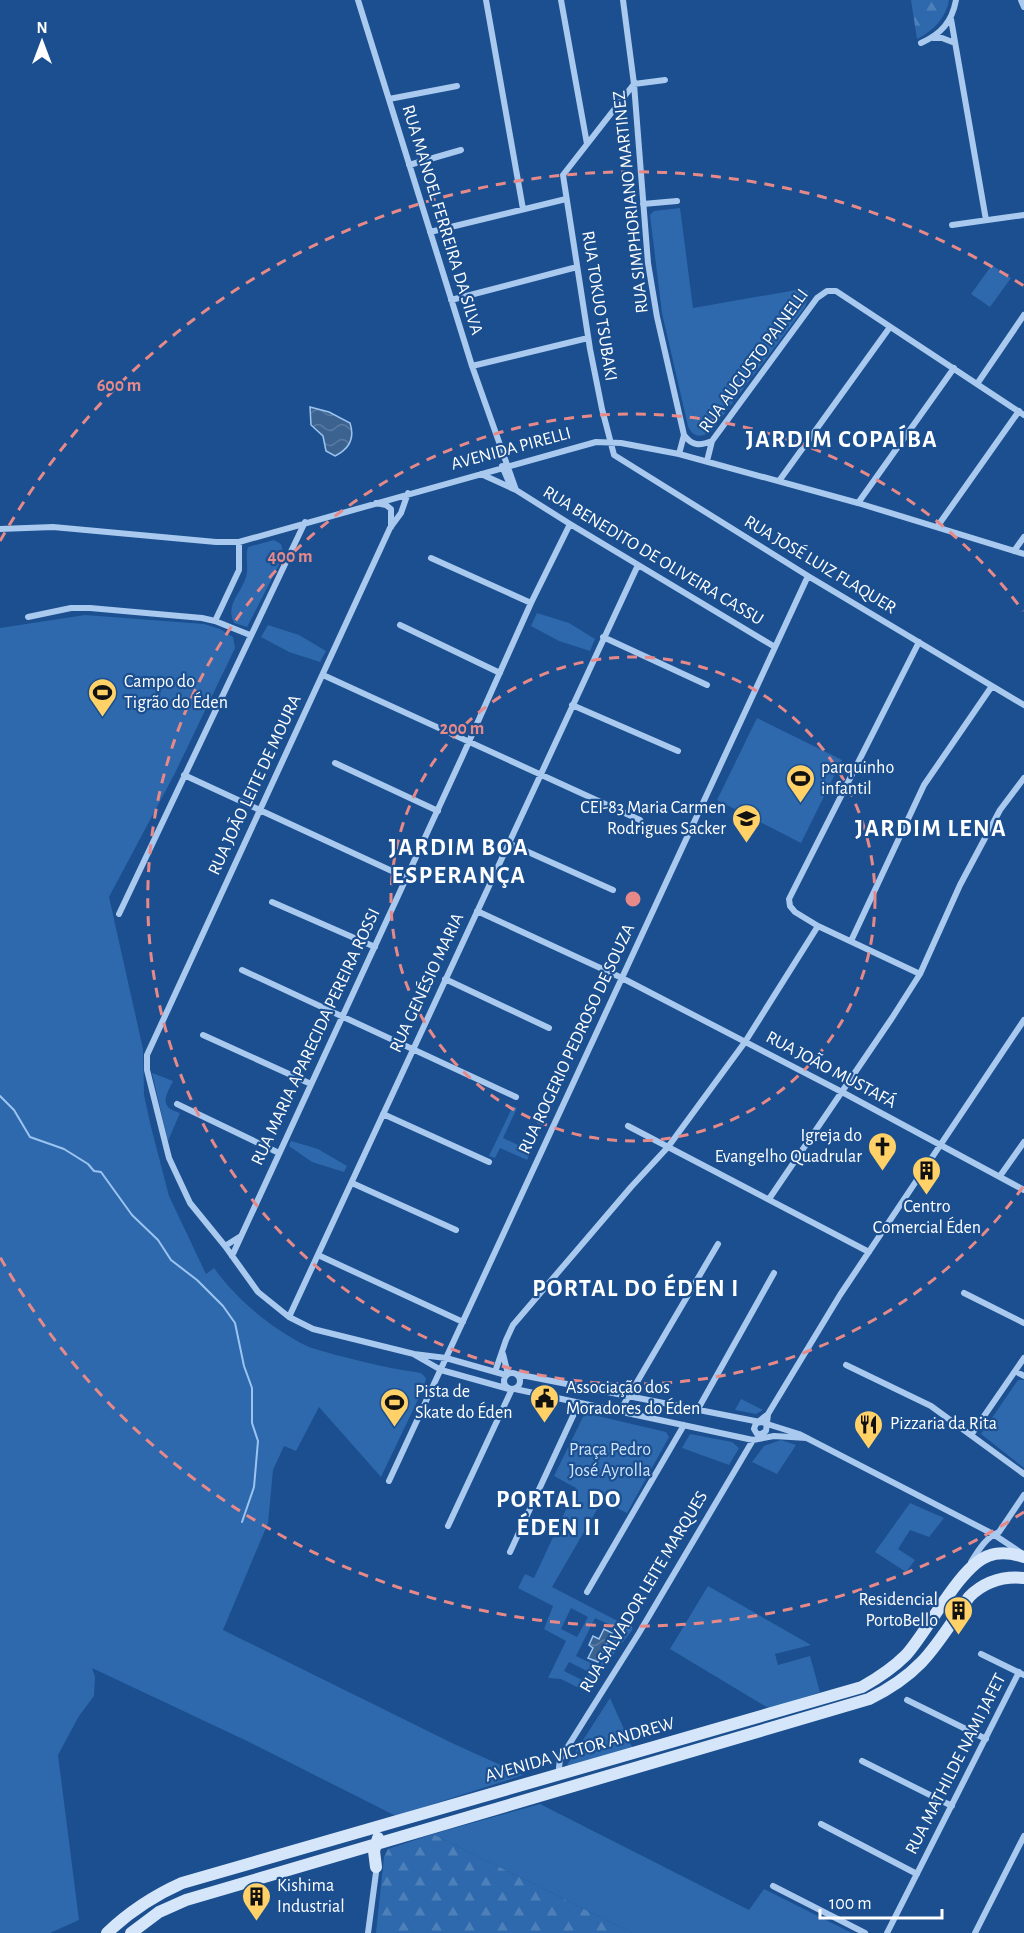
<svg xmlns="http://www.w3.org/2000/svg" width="1024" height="1933" font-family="'Alegreya Sans',sans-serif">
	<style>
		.green { fill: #2e69ad; fill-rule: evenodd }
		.forest { fill: url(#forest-firs) }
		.water { fill: url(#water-waves); stroke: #9cc4f0; stroke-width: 1.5 }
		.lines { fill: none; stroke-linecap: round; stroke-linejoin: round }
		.stream { stroke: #9cc4f0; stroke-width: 2 }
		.street { stroke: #a9c9ee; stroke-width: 6 }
		.secondary { stroke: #d6e6fa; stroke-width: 12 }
		.ring { fill: none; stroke: #e88989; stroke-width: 3; stroke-dasharray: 10 8 }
		.labels { text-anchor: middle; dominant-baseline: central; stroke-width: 4.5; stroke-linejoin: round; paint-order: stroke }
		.street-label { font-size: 18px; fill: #fff; stroke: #1b4f8f }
		.poi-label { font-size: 18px; fill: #fff; stroke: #1b4f8f; text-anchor: start }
		.park-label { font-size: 18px; fill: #cfe3fa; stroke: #1b4f8f }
		.district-label { font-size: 24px; font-weight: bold; letter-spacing: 1.5px; fill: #fff; stroke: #1b4f8f }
		.centre { fill: #e88989; stroke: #1b4f8f; stroke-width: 3 }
		.ring-label { font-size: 18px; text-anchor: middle; font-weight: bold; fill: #e88989; stroke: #1b4f8f; stroke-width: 4.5; stroke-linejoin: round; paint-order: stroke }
	</style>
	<defs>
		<pattern id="forest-firs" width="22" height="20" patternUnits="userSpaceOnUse" patternTransform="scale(1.5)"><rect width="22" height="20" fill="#2e69ad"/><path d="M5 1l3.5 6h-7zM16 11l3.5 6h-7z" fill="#4d80b9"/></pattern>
		<pattern id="water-waves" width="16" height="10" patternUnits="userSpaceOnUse" patternTransform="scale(1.5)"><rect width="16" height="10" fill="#3c6290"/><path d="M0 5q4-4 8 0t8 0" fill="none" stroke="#597aa1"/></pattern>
	</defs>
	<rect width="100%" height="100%" fill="#1b4f8f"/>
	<path class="green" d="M680,208L693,308L802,289L808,291L809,296L805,307L713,429C704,437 694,440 688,426L662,313L650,215L654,211Z
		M992,265L1011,278L990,307L971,294Z
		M274,540L281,544L284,555L247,627L234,623C225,604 241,594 246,577C249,567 245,557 248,547Z
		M537,613L569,623L595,639L590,651L559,641L531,626Z
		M85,615L204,624L220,629L233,637L235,648L175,773L109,897L143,1049L144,1095L151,1127L169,1196L206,1274L214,1268C238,1301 272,1329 309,1347C317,1350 327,1352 336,1355C364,1362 392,1369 421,1373L426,1378L424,1387L381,1477L319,1407L296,1451L284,1446L273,1470L268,1523L223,1630L454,1744L523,1775L396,1816L247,1741L92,1668L95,1677L94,1696L79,1716L58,1755L79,1920L50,1933H0V628Z
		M268,625L299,635L326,651L320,662L289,652L261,637Z
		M757,718L842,760L801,843L717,800Z
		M152,1073L173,1081C165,1097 159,1107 180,1113L168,1141Z
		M513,1106L517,1108L503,1138L531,1151L527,1160L500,1148L495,1158L489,1156Z
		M291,1141L318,1149L347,1166L344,1172L312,1162L289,1146Z
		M1018,1380H1024V1468L981,1434Z
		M741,1399L763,1410L756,1414L735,1410Z
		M589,1414L666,1432L669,1437L627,1513L602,1501L552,1587L633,1629L585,1691L561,1679L548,1678L566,1641L544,1629L553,1606L518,1588L525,1574L534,1578L576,1488L554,1476L583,1417ZM571,1608L588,1617L577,1637L561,1629ZM595,1618L619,1629L599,1667L576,1656ZM569,1662L589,1672L584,1681L564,1671Z
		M690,1434L732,1442L739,1448L729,1465L682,1448Z
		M781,1440L796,1445L777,1474L752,1462L764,1446Z
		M910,1503L944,1518L929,1537L910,1530L898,1549L915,1560L906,1572L875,1552Z
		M708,1586L811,1645L775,1654L778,1665L810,1656L820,1692L770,1709L670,1649Z
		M610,1698L633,1749L569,1767L567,1765Z
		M540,1804L749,1910L764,1889L852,1933H632L433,1834Z"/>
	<path class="forest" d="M911,0H949C946,18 933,31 917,39Z
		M433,1834L632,1933H376L384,1857L388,1849Z"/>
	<path class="water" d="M310,407L329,412L350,423C355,438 349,449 335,456L326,451L323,436L311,425Z
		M604,1629L612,1633L598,1662L588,1658L593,1648L589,1645L593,1636L599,1639Z"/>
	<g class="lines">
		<path class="stream" d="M0,1096L14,1110L30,1137L64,1149L88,1164L94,1171L101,1172L132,1215L158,1240L171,1260L197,1280L223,1306L235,1323L244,1366L252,1388V1423L258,1441L254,1487L242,1522"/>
		<path class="street" d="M358,0L472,366L516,490
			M486,0L523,209
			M561,0L587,144
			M623,0L634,84L648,263L657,317L684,435C692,446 700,446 712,441
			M1021,0L1024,7
			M951,19L986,220
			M933,38H942L955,43
			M921,43C941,34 952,22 956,0
			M665,80L634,84L563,175L590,349L602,409L614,455L808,576L1024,705
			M389,99L457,86
			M409,165L461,150
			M643,204L677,201
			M952,225L1024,215
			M430,232L566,199
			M451,300L577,267
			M472,366L588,338
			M977,384L1024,315
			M679,454L684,435
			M707,461L712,441L817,298L827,291H836L1024,415
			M502,466L511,487
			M481,474L516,490L570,524L775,647
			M779,481L890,327
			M408,493L401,513L390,528L147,1055V1070L169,1158L190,1203L225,1246L258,1292L289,1317L313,1329L414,1354L446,1358L506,1375
			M376,503L386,505L391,509V527
			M858,503L954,368
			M937,527L1019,411
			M0,529L53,527L216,542H239L596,442L621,443L679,454L858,503L1024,554
			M1014,551L1024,537
			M431,558L531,603
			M28,617L71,608H90L202,618L215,621L250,635
			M215,621L239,570V542
			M400,625L500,673
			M603,637L707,685
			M919,642L789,899L790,906L795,912L818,926L920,974
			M323,675L640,820
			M572,705L678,751
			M335,763L438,811
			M184,775L407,878
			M508,843L613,890
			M272,902L375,947
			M477,911L622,978L842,1092L1024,1190
			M119,914L305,522
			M851,941L924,785L992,686
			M242,970L516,1097
			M445,979L549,1028
			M203,1035L311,1084
			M177,1104L279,1153
			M383,1114L489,1162
			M628,1126L869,1252
			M1000,1176L1024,1142
			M352,1183L456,1230
			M769,1199L892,1018L920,974L960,885L1000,810L1024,778
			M225,1246L241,1236
			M318,1255L463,1322
			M232,1256L463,755L531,603L570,524
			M964,1293L1024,1323
			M289,1317L638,565
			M503,1354L508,1374
			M415,1355L441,1370L509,1389
			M846,1365L931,1406L1024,1474
			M1015,1371L1024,1376
			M495,1372L506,1340L513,1325L631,1187L668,1147L745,1042L818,926
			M504 1381a8 8 0 1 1 16 0a8 8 0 1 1-16 0Z
			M516,1374L760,1422
			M515,1389L753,1440L774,1436L807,1438
			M698,1409L774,1273
			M620,1411L718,1244
			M768,1414L840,1295L1024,1020
			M758,1422L768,1414L766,1431L761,1434H757L754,1429L756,1423L762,1422
			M764,1423L799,1434L993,1534L1020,1552
			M971,1435L1024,1358
			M389,1481L808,576
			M448,1526L512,1389
			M510,1552L579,1403
			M971,1562C978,1551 986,1537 999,1532L1024,1495
			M587,1592L684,1425
			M981,1654L1024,1675
			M907,1700L986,1739
			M862,1761L952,1806
			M561,1775L559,1768L560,1759L639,1633L753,1440
			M821,1824L917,1874
			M773,1886L865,1933
			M368,1933L377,1865
			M887,1933L1019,1672
			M975,1933L1024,1836"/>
		<path class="secondary" d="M376,1867L374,1851L378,1838
			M107,1933C130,1911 153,1896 182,1883L862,1687C878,1678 893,1668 906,1655C928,1631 960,1566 988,1556C1000,1551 1012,1553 1024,1557
			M131,1933L159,1912L186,1900L869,1699C924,1672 936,1645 969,1597C984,1582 1003,1576 1024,1578"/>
	</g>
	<g class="ring">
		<circle cx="633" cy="899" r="242"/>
		<path d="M1023 1187A485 485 0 1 1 1023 611"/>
		<path d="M1024 1512A727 727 0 0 1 0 1257M0 541A727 727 0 0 1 1024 286"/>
	</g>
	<defs>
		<symbol id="stadium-pin" viewBox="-11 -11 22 30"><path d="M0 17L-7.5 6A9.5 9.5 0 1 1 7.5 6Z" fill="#ffd166" stroke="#1b4f8f"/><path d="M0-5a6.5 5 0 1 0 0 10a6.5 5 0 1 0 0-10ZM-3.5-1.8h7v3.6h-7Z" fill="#111"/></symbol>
		<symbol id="school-pin" viewBox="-11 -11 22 30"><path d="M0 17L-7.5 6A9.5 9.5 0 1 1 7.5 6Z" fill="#ffd166" stroke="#1b4f8f"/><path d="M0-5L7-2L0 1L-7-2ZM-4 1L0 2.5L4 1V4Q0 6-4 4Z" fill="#111"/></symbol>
		<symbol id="church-pin" viewBox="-11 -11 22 30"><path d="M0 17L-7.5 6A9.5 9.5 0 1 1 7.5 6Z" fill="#ffd166" stroke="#1b4f8f"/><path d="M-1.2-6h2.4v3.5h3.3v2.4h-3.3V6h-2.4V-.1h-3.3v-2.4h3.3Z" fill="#111"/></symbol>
		<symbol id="building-pin" viewBox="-11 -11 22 30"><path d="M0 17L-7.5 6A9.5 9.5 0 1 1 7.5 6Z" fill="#ffd166" stroke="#1b4f8f"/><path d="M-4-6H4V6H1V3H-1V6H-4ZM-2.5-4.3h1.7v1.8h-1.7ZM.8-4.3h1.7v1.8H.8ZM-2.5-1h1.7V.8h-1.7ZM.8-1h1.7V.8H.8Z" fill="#111"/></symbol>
		<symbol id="civic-pin" viewBox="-11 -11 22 30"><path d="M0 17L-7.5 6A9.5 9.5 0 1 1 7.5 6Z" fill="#ffd166" stroke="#1b4f8f"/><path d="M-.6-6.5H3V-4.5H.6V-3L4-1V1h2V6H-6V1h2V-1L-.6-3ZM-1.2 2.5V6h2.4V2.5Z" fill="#111"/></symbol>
		<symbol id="restaurant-pin" viewBox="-11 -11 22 30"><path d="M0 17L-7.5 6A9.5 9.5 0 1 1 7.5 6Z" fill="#ffd166" stroke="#1b4f8f"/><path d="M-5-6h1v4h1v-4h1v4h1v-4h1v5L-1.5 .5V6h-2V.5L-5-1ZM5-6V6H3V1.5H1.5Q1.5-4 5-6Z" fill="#111"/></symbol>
	</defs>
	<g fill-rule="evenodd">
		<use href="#stadium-pin" x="86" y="676" width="33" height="45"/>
		<use href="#stadium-pin" x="784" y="762" width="33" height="45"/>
		<use href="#school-pin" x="730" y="802" width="33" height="45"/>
		<use href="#church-pin" x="866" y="1130" width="33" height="45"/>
		<use href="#building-pin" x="910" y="1154" width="33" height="45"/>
		<use href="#civic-pin" x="528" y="1382" width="33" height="45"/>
		<use href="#stadium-pin" x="378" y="1386" width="33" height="45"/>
		<use href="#restaurant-pin" x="852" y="1408" width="33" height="45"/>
		<use href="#building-pin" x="942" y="1594" width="33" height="45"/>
		<use href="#building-pin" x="240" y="1880" width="33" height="45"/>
	</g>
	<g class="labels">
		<g class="street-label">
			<text transform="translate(631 202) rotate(-96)">RUA SIMPHORIANO MARTINEZ</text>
			<text transform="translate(442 220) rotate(73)">RUA MANOEL FERREIRA DA SILVA</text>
			<text transform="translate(599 306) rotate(81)">RUA TOKUO TSUBAKI</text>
			<text transform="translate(754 361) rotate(-54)">RUA AUGUSTO PAINELLI</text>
			<text transform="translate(511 449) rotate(-15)">AVENIDA PIRELLI</text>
			<text transform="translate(653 556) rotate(31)">RUA BENEDITO DE OLIVEIRA CASSU</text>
			<text transform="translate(820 565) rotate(31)">RUA JOSÉ LUIZ FLAQUER</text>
			<text transform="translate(255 785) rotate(-65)">RUA JOÃO LEITE DE MOURA</text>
			<text transform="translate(427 983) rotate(-65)">RUA GENÉSIO MARIA</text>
			<text transform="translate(316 1037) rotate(-65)">RUA MARIA APARECIDA PEREIRA ROSSI</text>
			<text transform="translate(577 1039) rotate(-65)">RUA ROGERIO PEDROSO DE SOUZA</text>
			<text transform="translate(831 1070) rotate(28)">RUA JOÃO MUSTAFÁ</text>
			<text transform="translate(644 1592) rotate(-59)">RUA SALVADOR LEITE MARQUES</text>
			<text transform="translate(580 1750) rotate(-16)">AVENIDA VICTOR ANDREW</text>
			<text transform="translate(956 1764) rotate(-63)">RUA MATHILDE NAMI JAFET</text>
		</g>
		<g class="poi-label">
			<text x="124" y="682">Campo do<tspan x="124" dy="21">Tigrão do Éden</tspan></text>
			<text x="821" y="768">parquinho<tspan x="821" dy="21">infantil</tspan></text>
			<text x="726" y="808" text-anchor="end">CEI-83 Maria Carmen<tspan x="726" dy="21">Rodrigues Sacker</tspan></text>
			<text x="862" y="1136" text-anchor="end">Igreja do<tspan x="862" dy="21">Evangelho Quadrular</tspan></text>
			<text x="927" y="1207" text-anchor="middle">Centro<tspan x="927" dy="21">Comercial Éden</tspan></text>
			<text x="566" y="1388">Associação dos<tspan x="566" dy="21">Moradores do Éden</tspan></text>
			<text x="415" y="1392">Pista de<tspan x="415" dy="21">Skate do Éden</tspan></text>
			<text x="890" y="1424">Pizzaria da Rita</text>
			<text x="938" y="1600" text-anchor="end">Residencial<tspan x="938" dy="21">PortoBello</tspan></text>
			<text x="277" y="1886">Kishima<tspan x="277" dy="21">Industrial</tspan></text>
		</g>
		<g class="park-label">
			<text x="610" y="1450">Praça Pedro<tspan x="610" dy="21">José Ayrolla</tspan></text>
		</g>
		<g class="district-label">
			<text x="842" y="440">JARDIM COPAÍBA</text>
			<text x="931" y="829">JARDIM LENA</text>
			<text x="459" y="848">JARDIM BOA<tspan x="459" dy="28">ESPERANÇA</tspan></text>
			<text x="636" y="1289">PORTAL DO ÉDEN I</text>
			<text x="559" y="1500">PORTAL DO<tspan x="559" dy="28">ÉDEN II</tspan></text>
		</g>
	</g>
	<circle cx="633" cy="899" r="9" class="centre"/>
	<g class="ring-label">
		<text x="119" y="391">600 m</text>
		<text x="290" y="562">400 m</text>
		<text x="462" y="734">200 m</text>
	</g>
	<g transform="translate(42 42)" stroke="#1b4f8f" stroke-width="4.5" paint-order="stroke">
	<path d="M0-4.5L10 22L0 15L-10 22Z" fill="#ffffff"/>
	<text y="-9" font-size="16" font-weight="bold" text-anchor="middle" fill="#ffffff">N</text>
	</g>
	<path d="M820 1909v9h122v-9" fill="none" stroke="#ffffff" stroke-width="3"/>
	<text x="829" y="1909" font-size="18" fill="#ffffff" stroke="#1b4f8f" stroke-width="4.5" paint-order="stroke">100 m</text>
</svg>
